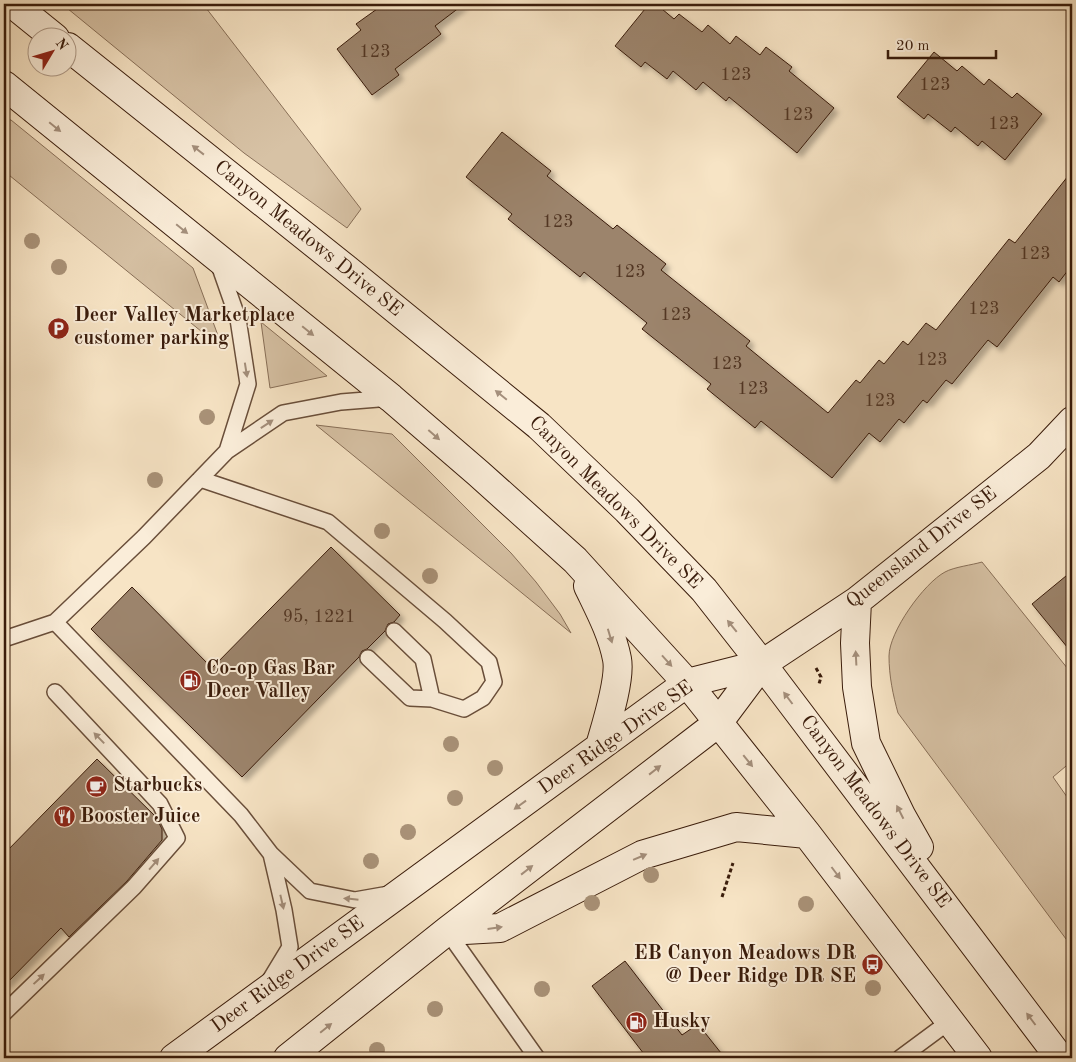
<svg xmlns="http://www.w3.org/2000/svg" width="1076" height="1062" font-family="'Old Standard TT',serif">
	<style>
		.green { fill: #d7c2a5; stroke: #886f58 }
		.building { fill: #9c846c; stroke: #3a1c0b; filter: url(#shadow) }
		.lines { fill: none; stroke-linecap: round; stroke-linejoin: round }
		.lane-casing { stroke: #694e3a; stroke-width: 18 }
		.secondary-casing { stroke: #3a1c0b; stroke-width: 30 }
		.path { stroke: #3a1c0b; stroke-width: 3; stroke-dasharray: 4 2.5; stroke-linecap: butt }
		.lane { stroke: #faedd9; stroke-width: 15 }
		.secondary { stroke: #faedd9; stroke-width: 28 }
		.tree { fill: #a99278 }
		.oneway { fill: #a48f7c }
		.labels { text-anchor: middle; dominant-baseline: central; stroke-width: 4; stroke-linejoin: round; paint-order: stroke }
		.number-label { font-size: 18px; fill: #523623 }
		.street-label { font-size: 20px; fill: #3a1c0b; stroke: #faedd9 }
		.poi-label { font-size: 20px; font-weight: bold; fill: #3a1c0b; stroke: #faedd9; text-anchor: start }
	</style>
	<defs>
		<filter id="shadow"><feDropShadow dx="4.5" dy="4.5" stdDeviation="2.5" flood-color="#0004"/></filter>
	</defs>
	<rect width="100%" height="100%" fill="#f7e4c5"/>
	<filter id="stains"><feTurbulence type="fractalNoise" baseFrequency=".004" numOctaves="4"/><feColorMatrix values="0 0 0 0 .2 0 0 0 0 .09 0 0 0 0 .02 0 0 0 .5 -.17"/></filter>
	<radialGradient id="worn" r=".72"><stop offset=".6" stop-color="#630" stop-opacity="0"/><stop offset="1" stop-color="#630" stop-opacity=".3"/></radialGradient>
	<path class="green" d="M62,4H203L361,209L347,228L244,153Z
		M4,119L11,120L193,268L223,349L4,171Z
		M261,322L327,376L270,388Z
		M316,425L392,434L511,553L536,582L560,614L571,633Z
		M982,562L1072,674V761L1053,777L1072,804V947L898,713C893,695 889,676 889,656C889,632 924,583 945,572C954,567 972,565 982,562Z"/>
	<path class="building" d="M384,4H464L435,26L441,34L395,69L399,75L372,95L337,49L361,30L356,24Z
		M649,4H656L674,19L679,14L702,32L708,25L730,44L736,36L760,55L766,47L792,67L789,71L834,108L797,153L729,97L726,101L703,82L696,90L673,71L667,79L645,62L641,67L615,46Z
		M934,52L957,71L962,66L984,85L989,79L1012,98L1017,93L1042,114L1005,160L982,141L978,146L955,127L951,132L928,114L924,119L897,97Z
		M502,132L551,171L547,176L613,229L617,225L666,264L661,270L750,341L746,346L828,413L856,380L860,383L879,360L884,364L903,341L908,345L926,323L936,330L1009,239L1015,243L1072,171V265L1059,282L1053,277L997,347L988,340L952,384L946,380L927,403L923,400L904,423L899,419L880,442L869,433L832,478L761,421L755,428L707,389L711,384L642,329L647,323L584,272L580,277L508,219L512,214L466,177Z
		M331,547L400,615L394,622L388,624L385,631L367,649L362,651L359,657L242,777L91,629L132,587L212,668Z
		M1072,571V653L1032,604Z
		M97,759L156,817L162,829V840L127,881L69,937L61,928L4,986V854Z
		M625,961L682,1035L698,1024L725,1058H647L592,986Z"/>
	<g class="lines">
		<defs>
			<path id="lane" d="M218,262L238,319L248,384L227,451
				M200,479L328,522L445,621L489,662L494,682L483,698L464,709L432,699L410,698L368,658
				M55,622L241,815L271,854L310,891L355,900L389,894
				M394,631L423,659L432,699
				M4,639L55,622L144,537L227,451L283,413L341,402L391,398
				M447,931L537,1058
				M270,980L290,947L284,910L271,854
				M4,1013L134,887L177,838L160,804L55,692
				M900,1058L950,1021"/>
			<path id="secondary" d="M13,4L55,38
				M68,47L345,268L539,426L627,510L704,590L762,664L1060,1058
				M4,85L391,398L478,473L575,560L687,683L807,834L978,1058
				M588,586C599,609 612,633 617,659C621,679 606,725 600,746
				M857,601L855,643L857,687L866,743L901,815L919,847
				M447,931L500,928L642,855L736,827L807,834
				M174,1058L687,683L762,664
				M288,1058L447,931L718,723L762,664L857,601L1039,456L1072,421"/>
		</defs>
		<use href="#lane" class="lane-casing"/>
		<use href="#secondary" class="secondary-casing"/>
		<path class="path" d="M816,668L821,677L819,684
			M722,897L733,863"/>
		<use href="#lane" class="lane"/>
		<use href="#secondary" class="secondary"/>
	</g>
	<g class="tree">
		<circle cx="32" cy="241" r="8"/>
		<circle cx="59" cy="267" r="8"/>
		<circle cx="207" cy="417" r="8"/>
		<circle cx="155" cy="480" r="8"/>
		<circle cx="382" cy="531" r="8"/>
		<circle cx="430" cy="576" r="8"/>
		<circle cx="451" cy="744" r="8"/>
		<circle cx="495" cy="768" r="8"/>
		<circle cx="455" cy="798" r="8"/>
		<circle cx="408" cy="832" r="8"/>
		<circle cx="371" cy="861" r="8"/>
		<circle cx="651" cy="875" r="8"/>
		<circle cx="592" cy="903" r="8"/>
		<circle cx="806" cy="904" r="8"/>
		<circle cx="873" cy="988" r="8"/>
		<circle cx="542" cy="989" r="8"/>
		<circle cx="435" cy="1009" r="8"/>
		<circle cx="377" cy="1050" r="8"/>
	</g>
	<defs><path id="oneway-solid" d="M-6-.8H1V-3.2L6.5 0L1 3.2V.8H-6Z" transform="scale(1.25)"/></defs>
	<g class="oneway">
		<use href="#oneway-solid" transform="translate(55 127) rotate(39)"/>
		<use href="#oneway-solid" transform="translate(198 150) rotate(-142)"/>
		<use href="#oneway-solid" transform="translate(182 229) rotate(39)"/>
		<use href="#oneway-solid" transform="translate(308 331) rotate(39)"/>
		<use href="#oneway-solid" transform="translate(246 370) rotate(81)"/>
		<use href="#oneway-solid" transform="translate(501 395) rotate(-141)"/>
		<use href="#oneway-solid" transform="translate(267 424) rotate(-34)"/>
		<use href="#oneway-solid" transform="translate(434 435) rotate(41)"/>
		<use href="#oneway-solid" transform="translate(732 626) rotate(-129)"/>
		<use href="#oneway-solid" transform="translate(610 636) rotate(73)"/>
		<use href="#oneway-solid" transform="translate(856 658) rotate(-93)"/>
		<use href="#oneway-solid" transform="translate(667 661) rotate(48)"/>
		<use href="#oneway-solid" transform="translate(788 698) rotate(-127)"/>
		<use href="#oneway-solid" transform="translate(99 738) rotate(-134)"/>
		<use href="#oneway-solid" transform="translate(748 761) rotate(51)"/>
		<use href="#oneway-solid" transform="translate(655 770) rotate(-38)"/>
		<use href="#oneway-solid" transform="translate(520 805) rotate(144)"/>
		<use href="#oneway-solid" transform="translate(900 812) rotate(-117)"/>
		<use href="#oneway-solid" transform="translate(640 857) rotate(-23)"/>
		<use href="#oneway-solid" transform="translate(154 864) rotate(-49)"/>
		<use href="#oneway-solid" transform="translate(527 870) rotate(-38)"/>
		<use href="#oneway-solid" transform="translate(836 873) rotate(53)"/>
		<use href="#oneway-solid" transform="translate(351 899) rotate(-174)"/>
		<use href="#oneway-solid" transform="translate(282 902) rotate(77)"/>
		<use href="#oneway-solid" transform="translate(495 928) rotate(-8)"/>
		<use href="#oneway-solid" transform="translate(39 979) rotate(-43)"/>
		<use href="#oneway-solid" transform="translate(1031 1019) rotate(-127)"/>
		<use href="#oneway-solid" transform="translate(326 1028) rotate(-39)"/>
	</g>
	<defs>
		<symbol id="parking-disc" viewBox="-11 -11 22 22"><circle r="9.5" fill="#8f2418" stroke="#faedd9"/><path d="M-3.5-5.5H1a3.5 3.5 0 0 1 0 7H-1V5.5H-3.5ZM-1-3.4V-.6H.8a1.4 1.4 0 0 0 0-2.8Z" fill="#fff"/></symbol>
		<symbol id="fuel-disc" viewBox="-11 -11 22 22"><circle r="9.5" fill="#8f2418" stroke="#faedd9"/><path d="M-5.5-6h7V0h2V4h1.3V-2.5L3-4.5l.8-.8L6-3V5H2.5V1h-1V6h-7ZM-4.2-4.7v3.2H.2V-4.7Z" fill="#fff"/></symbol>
		<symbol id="cafe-disc" viewBox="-11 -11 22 22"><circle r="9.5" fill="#8f2418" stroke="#faedd9"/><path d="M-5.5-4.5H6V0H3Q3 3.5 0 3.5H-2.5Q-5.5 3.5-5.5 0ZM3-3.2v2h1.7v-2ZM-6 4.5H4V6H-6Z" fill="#fff"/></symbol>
		<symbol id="restaurant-disc" viewBox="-11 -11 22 22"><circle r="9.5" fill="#8f2418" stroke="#faedd9"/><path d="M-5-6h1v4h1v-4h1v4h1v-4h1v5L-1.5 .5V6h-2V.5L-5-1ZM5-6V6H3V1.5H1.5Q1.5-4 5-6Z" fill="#fff"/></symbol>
		<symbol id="bus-disc" viewBox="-11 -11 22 22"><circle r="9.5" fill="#8f2418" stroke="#faedd9"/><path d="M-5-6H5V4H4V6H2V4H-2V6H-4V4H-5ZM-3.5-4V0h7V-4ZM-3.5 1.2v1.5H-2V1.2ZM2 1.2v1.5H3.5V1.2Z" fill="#fff"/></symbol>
	</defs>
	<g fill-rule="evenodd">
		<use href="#parking-disc" x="46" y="316" width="25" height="25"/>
		<use href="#fuel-disc" x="178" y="668" width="25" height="25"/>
		<use href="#cafe-disc" x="84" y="774" width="25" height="25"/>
		<use href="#restaurant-disc" x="52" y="804" width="25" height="25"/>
		<use href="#bus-disc" x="860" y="952" width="25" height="25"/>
		<use href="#fuel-disc" x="624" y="1010" width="25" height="25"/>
	</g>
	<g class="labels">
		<g class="number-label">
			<text x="375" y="52">123</text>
			<text x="736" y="75">123</text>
			<text x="935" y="85">123</text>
			<text x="798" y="115">123</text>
			<text x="1004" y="124">123</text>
			<text x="558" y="222">123</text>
			<text x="1035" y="254">123</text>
			<text x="630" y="272">123</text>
			<text x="984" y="309">123</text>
			<text x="676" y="315">123</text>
			<text x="932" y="360">123</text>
			<text x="727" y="364">123</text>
			<text x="753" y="389">123</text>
			<text x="880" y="401">123</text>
			<text x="319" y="617">95, 1221</text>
		</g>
		<g class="street-label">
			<text transform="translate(308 239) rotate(39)">Canyon Meadows Drive SE</text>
			<text transform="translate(615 503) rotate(45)">Canyon Meadows Drive SE</text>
			<text transform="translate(922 548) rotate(-38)">Queensland Drive SE</text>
			<text transform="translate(616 738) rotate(-35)">Deer Ridge Drive SE</text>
			<text transform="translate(875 812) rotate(53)">Canyon Meadows Drive SE</text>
			<text transform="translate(288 975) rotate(-36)">Deer Ridge Drive SE</text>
		</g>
		<g class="poi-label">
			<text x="74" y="316">Deer Valley Marketplace<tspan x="74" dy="23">customer parking</tspan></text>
			<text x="206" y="669">Co-op Gas Bar<tspan x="206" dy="23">Deer Valley</tspan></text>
			<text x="113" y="786">Starbucks</text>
			<text x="80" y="817">Booster Juice</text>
			<text x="856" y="954" text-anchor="end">EB Canyon Meadows DR<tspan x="856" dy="23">@ Deer Ridge DR SE</tspan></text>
			<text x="653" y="1022">Husky</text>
		</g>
	</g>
	<rect width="1076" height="1062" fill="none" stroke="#f7e4c5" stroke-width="20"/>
	<rect x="5" y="5" width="1066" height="1052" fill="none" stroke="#3a1c0b" stroke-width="2.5"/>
	<rect x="10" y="10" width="1056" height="1042" fill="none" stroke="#3a1c0b"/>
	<g transform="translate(52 52) rotate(52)"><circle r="24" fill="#faedd9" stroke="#ad9987"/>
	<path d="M0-4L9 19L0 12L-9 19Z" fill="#8f2418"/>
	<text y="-8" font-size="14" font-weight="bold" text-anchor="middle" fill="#3a1c0b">N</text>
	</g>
	<path d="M888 50v8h108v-8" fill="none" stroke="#3a1c0b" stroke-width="2.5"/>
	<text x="896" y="50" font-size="15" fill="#3a1c0b" stroke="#faedd9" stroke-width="4" paint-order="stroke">20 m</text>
	<rect width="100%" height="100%" filter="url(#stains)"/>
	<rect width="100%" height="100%" fill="url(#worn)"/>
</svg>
